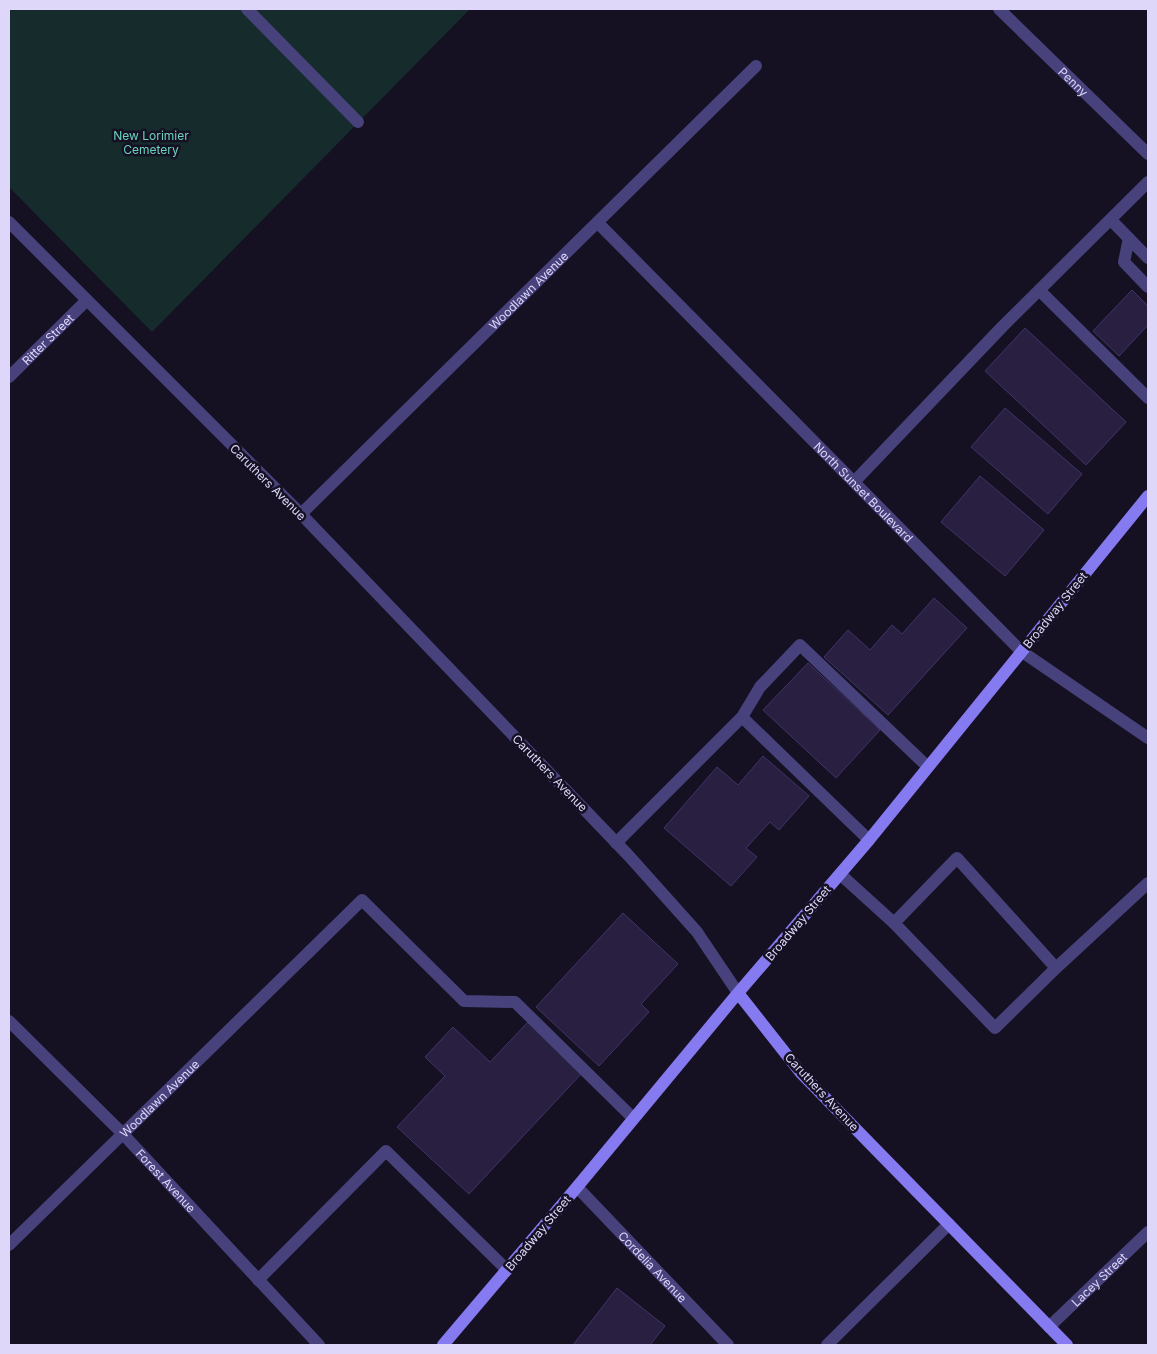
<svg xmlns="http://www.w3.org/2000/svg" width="1157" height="1354" font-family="Inter,sans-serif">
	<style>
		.green { fill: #152b2c }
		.building { fill: #281f41; stroke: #42346a }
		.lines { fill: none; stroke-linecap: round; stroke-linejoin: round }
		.lane { stroke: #48427c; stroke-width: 12 }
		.street { stroke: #48427c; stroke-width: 12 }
		.secondary { stroke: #857aef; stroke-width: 12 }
		.labels { text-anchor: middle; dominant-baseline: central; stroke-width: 5; stroke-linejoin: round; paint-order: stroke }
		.street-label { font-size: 12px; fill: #ded7fa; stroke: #151123 }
		.park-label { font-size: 12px; fill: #6cd2bf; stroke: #151123 }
	</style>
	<rect width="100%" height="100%" fill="#151123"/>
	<path class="green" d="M9,9H470L152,332L9,187Z"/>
	<path class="building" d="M1132,290L1148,306V325L1119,356L1093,331Z
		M1025,328L1126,422L1086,465L985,371Z
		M1005,408L1082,474L1048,514L971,447Z
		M980,476L1044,530L1005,576L941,522Z
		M934,598L967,628L888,715L824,657L848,630L870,650L892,625L902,634Z
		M808,663L880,730L836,778L763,710Z
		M763,756L809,796L779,830L770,822L746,848L757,857L731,886L664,828L717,767L738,785Z
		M623,913L678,964L641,1004L649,1012L599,1066L536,1007Z
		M528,1022L582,1073L469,1194L397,1127L445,1076L425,1057L453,1027L490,1062Z
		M617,1288L665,1326L650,1345H573Z"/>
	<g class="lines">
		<path class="lane" d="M247,9L358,122
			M1111,220L1148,258
			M1129,238L1124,262L1148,287
			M1039,290L1148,398
			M854,482L1003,326L1148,182
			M742,717L760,687L800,645L928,767
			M616,843L742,717L869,840
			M840,874L894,923L995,1028L1056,968L1148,883
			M894,923L957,858L1056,968
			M310,951L362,900L464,1001L515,1002L633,1118
			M258,1280L386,1151L507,1270
			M827,1345L949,1224"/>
		<g class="street">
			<path id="s1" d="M999,9L1148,154"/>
			<path d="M9,222L301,514L629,856L697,932L738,993"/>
			<path id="s2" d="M598,223L1021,651L1148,738"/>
			<path id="s3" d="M9,377L86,301"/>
			<path id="s4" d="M301,514L756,66"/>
			<path id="s5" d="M9,1021L122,1133L319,1345"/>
			<path id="s6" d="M577,1187L728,1345"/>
			<path id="s7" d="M9,1245L310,951"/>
			<path id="s8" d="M1049,1327L1148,1232"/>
		</g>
		<path class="secondary" d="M738,993L801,1073L1067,1345
			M443,1345L577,1187L738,993L869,840L1148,496"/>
	</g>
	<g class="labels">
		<g class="street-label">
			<text stroke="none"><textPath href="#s1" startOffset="104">Penny</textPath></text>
			<text stroke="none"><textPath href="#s4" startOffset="319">Woodlawn Avenue</textPath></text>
			<text stroke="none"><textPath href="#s3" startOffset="54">Ritter Street</textPath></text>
			<text transform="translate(268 482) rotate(45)">Caruthers Avenue</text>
			<text stroke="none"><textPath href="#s2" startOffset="378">North Sunset Boulevard</textPath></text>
			<text transform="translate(1055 610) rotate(-51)">Broadway Street</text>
			<text transform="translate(550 773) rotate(46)">Caruthers Avenue</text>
			<text transform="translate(798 923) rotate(-50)">Broadway Street</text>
			<text transform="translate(822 1092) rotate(47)">Caruthers Avenue</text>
			<text stroke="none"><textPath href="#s7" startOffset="210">Woodlawn Avenue</textPath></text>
			<text stroke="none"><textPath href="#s5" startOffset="224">Forest Avenue</textPath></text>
			<text transform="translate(538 1233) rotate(-50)">Broadway Street</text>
			<text stroke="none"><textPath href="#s6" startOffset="110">Cordelia Avenue</textPath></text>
			<text stroke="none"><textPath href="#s8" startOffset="69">Lacey Street</textPath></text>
		</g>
		<g class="park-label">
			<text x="151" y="135">New Lorimier<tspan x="151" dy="14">Cemetery</tspan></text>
		</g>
	</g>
	<rect width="1157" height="1354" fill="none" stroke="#ded7fa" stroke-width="20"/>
</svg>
